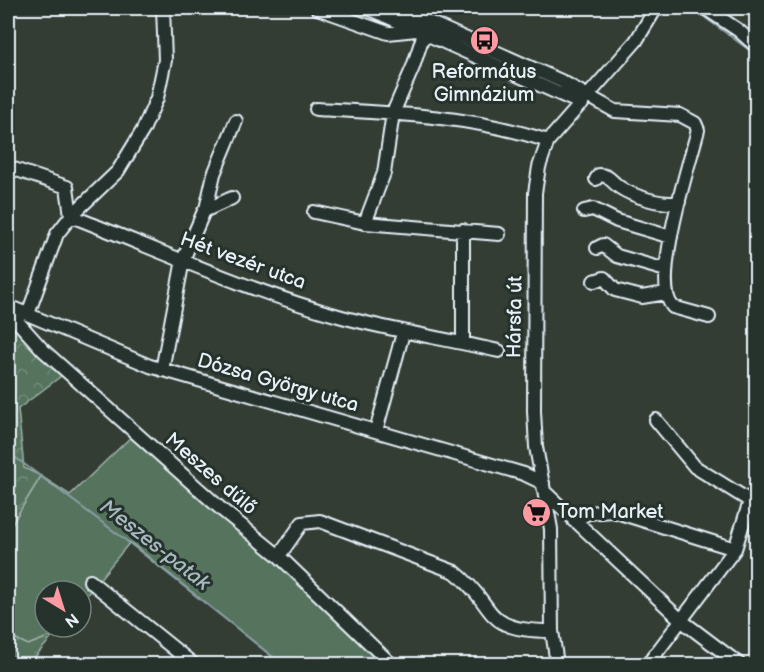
<svg xmlns="http://www.w3.org/2000/svg" width="764" height="672" font-family="'Balsamiq Sans',sans-serif">
	<style>
		.green { fill: #54735d; stroke: #9eb2aa; stroke-width: 1.5 }
		.forest { fill: url(#forest-crowns); stroke: #9eb2aa; stroke-width: 1.5 }
		.lines { fill: none; stroke-linecap: round; stroke-linejoin: round }
		.stream { stroke: #899ea6; stroke-width: 2 }
		.minor-casing { stroke: #e8f1f8; stroke-width: 16 }
		.minor { stroke: #26332d; stroke-width: 12 }
		.labels { text-anchor: middle; dominant-baseline: central; stroke-width: 6; stroke-linejoin: round; paint-order: stroke }
		.poi-label { font-size: 20px; fill: #e8f1f8; stroke: #26332d }
		.street-label { font-size: 20px; fill: #e8f1f8; stroke: #26332d }
		.water-label { font-size: 21px; font-style: italic; fill: #a8b9c1; stroke: #26332d }
	</style>
	<defs>
		<pattern id="forest-crowns" width="20" height="18" patternUnits="userSpaceOnUse" patternTransform="scale(1.5)"><rect width="20" height="18" fill="#54735d"/><path d="M2 6a3 3 0 1 1 6 0M12 15a3 3 0 1 1 6 0" fill="none" stroke="#758e7d"/></pattern>
	</defs>
	<rect width="100%" height="100%" fill="#333d34"/>
	<filter id="ink" filterUnits="userSpaceOnUse"><feTurbulence type="fractalNoise" baseFrequency=".0167" numOctaves="2"/><feDisplacementMap in="SourceGraphic" scale="12" xChannelSelector="R" yChannelSelector="G"/><feConvolveMatrix kernelMatrix="1 2 1 2 8 2 1 2 1" color-interpolation-filters="sRGB"/></filter>
	<g filter="url(#ink)">
		<path class="green" d="M132,436L395,664H281L130,542L81,602V591H45V627H60L54,635L28,645L8,635V522L10,527L41,476L70,495Z"/>
		<path class="forest" d="M8,318L65,373L18,409L24,468L41,476L10,527L8,522Z
			M8,635L28,645L54,635L34,658L43,664H8Z"/>
		<g class="lines">
			<path class="stream" d="M692,8L756,55
				M8,452L123,538L282,664"/>
			<defs>
				<path id="minor" d="M163,8L165,60L157,98L143,130L118,171L71,216C161,251 249,291 342,317C394,331 447,339 499,351
					M317,8L388,33L416,30
					M368,8L582,104
					M397,8L561,81L615,111L680,115L695,123L698,130C690,161 650,284 673,307L709,317
					M705,8L738,30L756,46
					M316,109C394,113 474,116 548,141
					M8,167L67,187L71,216L57,234L28,314
					M596,179L599,175C609,175 611,181 619,187C632,196 663,206 679,202
					M206,209L214,174L236,121
					M584,211L593,209L617,221L671,237
					M314,212L365,223L499,234
					M365,223L384,173L393,113L413,67L424,33
					M463,230V343
					M597,248L603,245L617,256L666,270
					M594,281L604,278L615,290L642,297L666,293
					M8,306L150,366L524,474L543,483
					M8,311L43,350L221,509L279,556L391,664
					M162,370L183,260L204,211L232,198
					M376,431L403,333
					M546,493L682,621L739,664
					M574,521L588,513L613,511L735,549L750,501L695,467L656,420
					M279,556L302,523L320,521L455,572C499,607 479,631 552,631
					M90,581L193,664
					M557,664L552,631L551,529L536,447L534,411L535,193L539,167L548,141L636,41L656,8
					M648,664L735,549"/>
			</defs>
			<use href="#minor" class="minor-casing"/>
			<use href="#minor" class="minor"/>
		</g>
	</g>
	<defs>
		<symbol id="bus-disc" viewBox="-11 -11 22 22"><circle r="9.5" fill="#ff9aa2" stroke="#26332d"/><path d="M-5-6H5V4H4V6H2V4H-2V6H-4V4H-5ZM-3.5-4V0h7V-4ZM-3.5 1.2v1.5H-2V1.2ZM2 1.2v1.5H3.5V1.2Z" fill="#111"/></symbol>
		<symbol id="supermarket-disc" viewBox="-11 -11 22 22"><circle r="9.5" fill="#ff9aa2" stroke="#26332d"/><path d="M-6-5.5h2.5l.6 2H6L4.5 2H-2.5L-4.4-4H-6ZM-1.5 3.2a1.3 1.3 0 1 0 .1 0ZM3 3.2a1.3 1.3 0 1 0 .1 0Z" fill="#111"/></symbol>
	</defs>
	<g fill-rule="evenodd">
		<use href="#bus-disc" x="468" y="24" width="33" height="33"/>
		<use href="#supermarket-disc" x="520" y="496" width="33" height="33"/>
	</g>
	<g class="labels">
		<g class="poi-label">
			<text x="484" y="72">Református<tspan x="484" dy="23">Gimnázium</tspan></text>
			<text x="557" y="512" text-anchor="start">Tom Market</text>
		</g>
		<g class="street-label">
			<text transform="translate(243 261) rotate(20)">Hét vezér utca</text>
			<text transform="translate(515 317) rotate(-89)">Hársfa út</text>
			<text transform="translate(278 383) rotate(16)">Dózsa György utca</text>
			<text transform="translate(211 474) rotate(41)">Meszes dűlő</text>
		</g>
		<g class="water-label">
			<text transform="translate(155 545) rotate(38)">Meszes-patak</text>
		</g>
	</g>
	<rect width="764" height="672" fill="none" stroke="#26332d" stroke-width="30"/>
	<rect x="15" y="15" width="734" height="642" fill="none" stroke="#e8f1f8" stroke-width="2" filter="url(#ink)"/>
	<g transform="translate(63 609) rotate(142)"><circle r="28" fill="#26332d" stroke="#747f7e" stroke-width="1.5"/>
	<path d="M0-4.5L10 22L0 15L-10 22Z" fill="#ff9aa2"/>
	<text y="-9" font-size="16" font-weight="bold" text-anchor="middle" fill="#e8f1f8">N</text>
	</g>
</svg>
